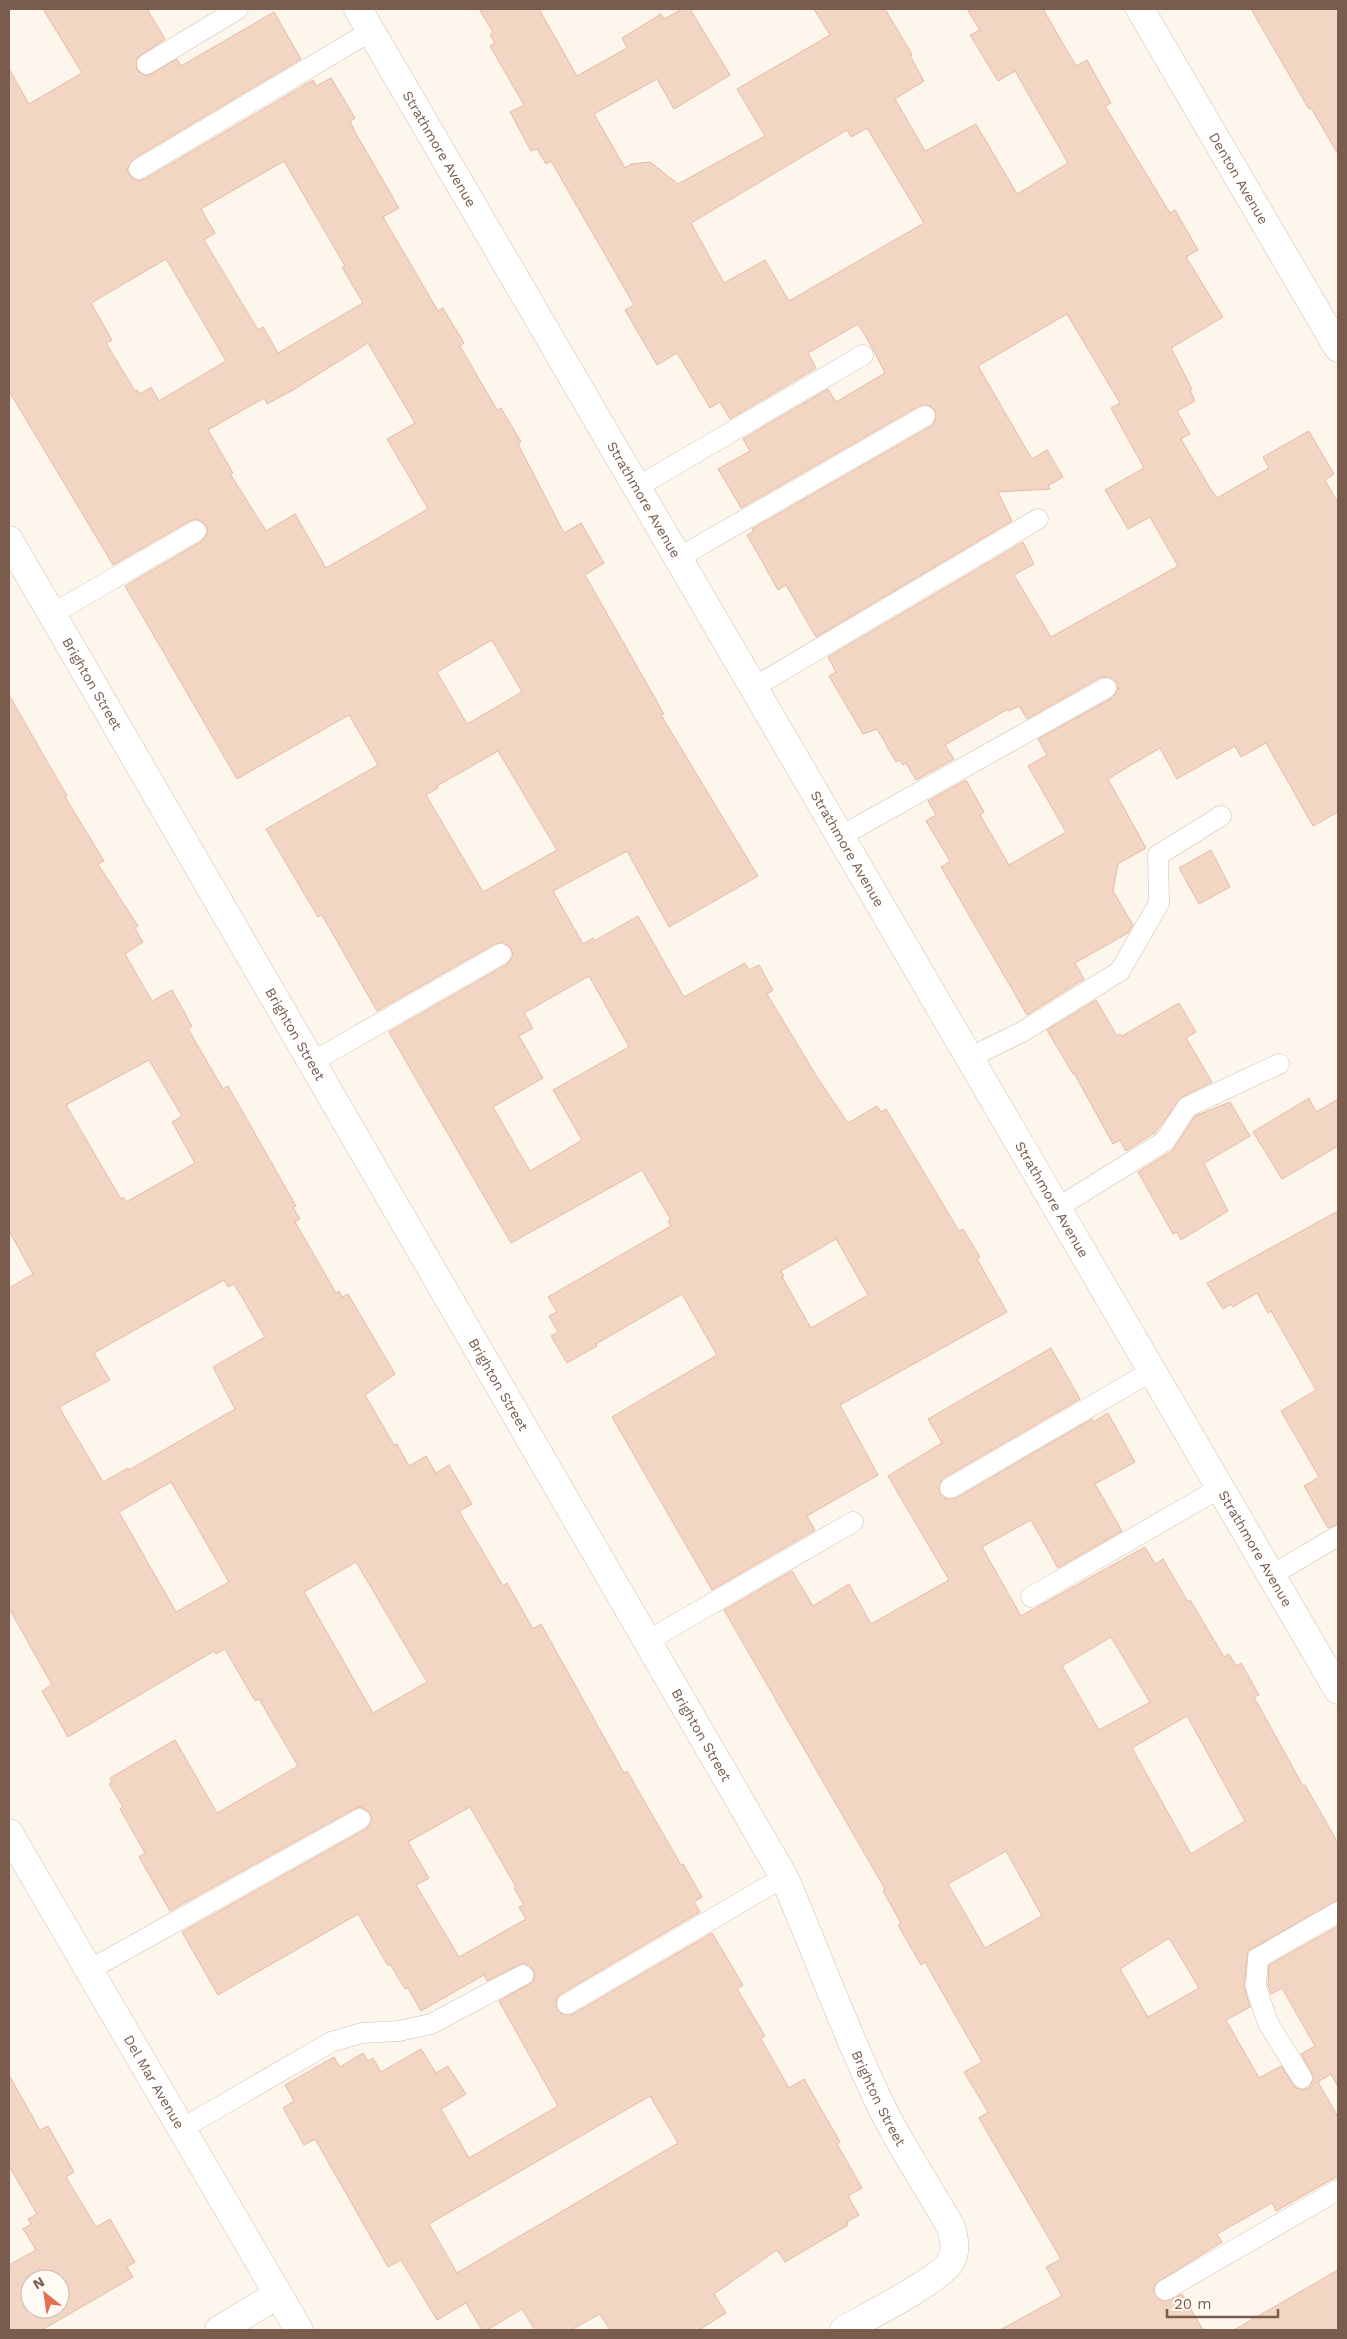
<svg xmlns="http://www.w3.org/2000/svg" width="1347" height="2339" font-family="'Work Sans',sans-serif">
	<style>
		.building { fill: #f3d5c3; stroke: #e6bba3; fill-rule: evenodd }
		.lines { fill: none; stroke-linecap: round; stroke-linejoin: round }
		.service-casing { stroke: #d1beb0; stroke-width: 21 }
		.minor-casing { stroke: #d1beb0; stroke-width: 29 }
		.secondary-casing { stroke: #d6c0b0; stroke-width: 29 }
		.service { stroke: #fff; stroke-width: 20 }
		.minor { stroke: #fff; stroke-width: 28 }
		.secondary { stroke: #fff; stroke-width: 28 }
		.labels { text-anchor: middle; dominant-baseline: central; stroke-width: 4.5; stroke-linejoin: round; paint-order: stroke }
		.street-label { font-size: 14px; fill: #7a5c4d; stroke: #fffaf3 }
	</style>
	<rect width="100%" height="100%" fill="#fdf6ec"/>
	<path class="building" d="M43,9H147L165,39L136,59L137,70L147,76L177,59L181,66L274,12L301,59L133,159L127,170L133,179L139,181L145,179L313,80L316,86L331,78L355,118L350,121L355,132L399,208L383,217L438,311L443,308L464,343L460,346L497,410L501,408L521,442L518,444L564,533L581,523L604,563L585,575L664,714L661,715L758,876L669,927L627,851L553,891L583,944L593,938L594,941L638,916L684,997L745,963L749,970L759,965L773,990L767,994L817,1077L848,1123L877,1106L881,1112L886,1109L959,1231L963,1229L980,1257L977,1259L1007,1312L840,1405L878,1475L807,1516L815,1530L712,1590L612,1417L717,1355L682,1294L596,1344L597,1346L567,1363L551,1336L558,1332L549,1316L557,1312L548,1297L671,1226L668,1221L671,1220L642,1170L511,1243L389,1032L507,964L513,955L511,948L502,942L495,944L377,1011L322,915L318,917L266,829L378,765L349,715L237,779L125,586L202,541L208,532L206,525L196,519L190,521L113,565L9,391V69L29,104L82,73ZM284,161L345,266L342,267L363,303L278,353L263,327L258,330L204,240L215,233L201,209ZM166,259L226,361L159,401L151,387L140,394L137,390L135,391L106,343L112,340L91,303ZM368,343L415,423L387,439L428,509L326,568L295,514L266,531L231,475L233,473L208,430L264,398L267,404L293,390ZM492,640L522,692L467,724L437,672ZM498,751L557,850L483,892L426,795L438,788L437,786ZM589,976L629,1047L553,1090L582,1140L530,1171L493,1107L543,1078L519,1036L533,1028L524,1013ZM836,1239L868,1295L811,1328L782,1277L784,1276L781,1271Z
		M479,9H539L577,76L627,48L622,38L661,14L664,19L682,9H690L730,75L674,109L657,79L594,114L625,168L631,164L650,162L678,184L765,136L737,89L830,35L814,9H885L910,51L912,55L910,56L924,81L895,99L925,151L976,124L1017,194L1068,163L1015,71L998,81L970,35L980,30L967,9H1043L1076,66L1087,60L1111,103L1105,106L1170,213L1175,210L1198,250L1186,257L1223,317L1171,348L1192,389L1190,390L1195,401L1177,411L1190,434L1181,439L1210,488L1217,498L1269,468L1263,457L1309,431L1334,474L1325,480L1338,503V812L1313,826L1266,743L1241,757L1235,746L1177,779L1160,748L1108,779L1146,848L1118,864L1113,891L1133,925L1128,933L1075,963L1084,979L1027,1015L941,867L950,861L926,821L936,815L928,801L966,780L984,812L980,815L1009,865L1066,832L1028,766L1047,755L1038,739L1112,698L1118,689L1117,683L1112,678L1101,677L1027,719L1019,706L1009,711L1008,709L945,745L954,759L916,780L906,763L903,765L900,760L896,762L877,729L863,734L829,676L836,672L828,657L1023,542L1034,564L1014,575L1051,637L1178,566L1150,517L1128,529L1105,490L1144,468L1111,408L1120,403L1067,314L978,366L1032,459L1047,450L1063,477L1048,486L1050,489L998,492L1012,521L816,637L786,585L778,590L747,535L754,531L752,529L931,426L935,422V411L930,406H919L741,508L718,469L750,451L743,439L828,389L836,402L885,373L873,349L858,324L808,353L816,368L730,419L720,402L710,408L677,353L657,365L625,310L634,305L551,161L546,164L537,149L531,151L510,112L524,105L490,46L495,43L490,35L493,32ZM867,128L924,223L789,301L765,260L724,283L691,223L847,130L851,137Z
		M1251,9H1338V154L1311,108L1309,109Z
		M9,695L67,796L65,797L104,861L98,864L138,926L135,928L143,942L125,954L152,1001L172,990L192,1026L188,1029L223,1089L228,1086L296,1206L293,1207L300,1219L295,1222L336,1293L339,1291L342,1297L348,1294L395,1374L365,1395L394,1445L397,1444L409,1466L426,1456L436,1473L449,1465L472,1504L459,1511L503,1586L507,1583L533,1629L541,1624L624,1773L627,1771L681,1865L683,1864L702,1897L694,1902L700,1912L561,1994L556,1999L557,2010L562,2014H573L712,1933L743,1985L737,1989L765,2036L761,2039L789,2088L804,2079L840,2142L837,2144L862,2188L848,2196L859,2215L847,2222L848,2225L785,2262L777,2250L714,2294L726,2313L699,2330H610L600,2314L571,2330H535L522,2309L487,2330H482L466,2303L437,2320L401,2260L388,2267L315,2139L304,2145L283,2108L294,2101L285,2085L334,2057L340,2067L363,2053L368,2061L373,2058L381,2072L421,2049L436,2073L448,2066L466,2094L441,2109L469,2158L558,2106L499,2001L533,1982L535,1975L533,1969L523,1963L487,1981L484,1975L421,2011L408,1988L405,1989L390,1964L388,1966L358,1914L218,1995L182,1932L366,1829L372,1820L370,1813L361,1807L354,1809L170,1911L139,1857L145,1853L120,1809L123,1807L109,1784L112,1782L110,1778L175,1740L217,1813L298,1766L259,1699L255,1701L225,1649L216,1654L214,1651L68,1737L42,1691L52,1685L9,1608V1288L33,1274L9,1231ZM149,1060L182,1116L172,1122L195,1163L126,1202L123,1197L121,1199L66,1105ZM224,1280L228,1287L234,1284L265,1337L213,1367L235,1409L129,1470L128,1468L103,1482L59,1407L110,1380L94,1353ZM171,1482L229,1582L176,1612L119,1512ZM356,1562L427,1682L373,1713L304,1592ZM470,1807L516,1887L514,1888L524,1905L519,1907L526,1919L459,1957L416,1885L429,1878L408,1842ZM650,2096L678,2143L457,2273L429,2224Z
		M1211,850L1230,887L1199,904L1179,868Z
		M1096,1000L1117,1036L1120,1034L1122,1036L1179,1003L1196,1032L1186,1038L1212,1082L1182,1097L1156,1132L1126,1151L1120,1140L1113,1144L1074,1073L1073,1074L1047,1030Z
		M1309,1098L1316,1112L1338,1099V1146L1282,1179L1253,1132Z
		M1230,1102L1250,1136L1204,1163L1228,1211L1181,1240L1177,1232L1173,1234L1138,1172L1172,1151L1195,1116Z
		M1338,1211V1524L1328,1528L1304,1486L1319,1477L1281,1411L1316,1390L1271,1311L1268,1313L1257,1293L1233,1307L1231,1304L1223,1309L1207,1283Z
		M1051,1348L1080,1399L944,1478L940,1483V1494L945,1498H956L1092,1419L1093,1422L1108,1413L1135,1462L1095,1484L1122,1531L1058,1568L1031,1520L982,1547L1021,1616L1145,1547L1155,1564L1163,1559L1188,1602L1190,1600L1224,1657L1229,1654L1236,1666L1241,1663L1259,1695L1254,1697L1303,1786L1305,1785L1338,1843V1900L1248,1951L1244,1986L1250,2007L1226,2020L1259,2078L1281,2066L1296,2088L1302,2090L1309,2088L1314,2077L1301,2054L1315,2046L1282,1988L1271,1994L1268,1985L1269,1965L1338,1926V2087L1331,2074L1318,2082L1338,2117V2176L1276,2211L1272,2203L1217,2234L1222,2242L1155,2284L1153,2290L1160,2300H1170L1182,2294L1203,2330H1000L1062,2296L1046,2267L1061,2259L979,2118L988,2112L964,2072L982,2062L925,1962L921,1965L898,1925L901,1923L883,1891L885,1889L724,1610L792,1571L813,1606L849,1584L871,1624L949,1580L888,1476L942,1443L928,1419ZM1111,1637L1150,1702L1099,1730L1062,1666ZM1187,1716L1245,1821L1191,1854L1132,1748ZM1006,1851L1042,1916L985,1948L948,1884ZM1169,1938L1199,1988L1148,2017L1120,1969Z
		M9,2075L40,2130L48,2126L74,2172L66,2177L96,2227L110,2219L135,2262L127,2267L133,2277L42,2330H9V2265L36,2250L23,2229L31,2224L28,2219L37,2214L9,2166ZM30,2279H60V2309H30Z
		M1338,2270V2330H1234Z"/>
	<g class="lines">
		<defs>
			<path id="service" d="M147,64L238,9
				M139,169L371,31
				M637,487L863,355
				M678,558L925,416
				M52,614L196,531
				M754,687L1038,519
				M841,836L1106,688
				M969,1058L1022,1032L1120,971L1159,903L1158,855L1221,816
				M312,1062L501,954
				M1057,1208L1165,1141L1187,1107L1279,1064
				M950,1488L1152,1371
				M1272,1575L1338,1536
				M1031,1597L1220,1488
				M647,1641L853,1522
				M89,1970L360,1819
				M567,2004L784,1877
				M1302,2078L1268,2023L1256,1987L1258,1958L1338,1912
				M183,2128L331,2042L362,2033L399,2031L431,2024L523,1975
				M1165,2290L1338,2190"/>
			<g id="minor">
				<path id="s1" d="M358,9L1338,1690"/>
				<path id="s2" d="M1140,9L1338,348"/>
				<path id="s3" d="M9,540L784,1877C818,1955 846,2035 884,2112C904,2151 929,2189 951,2227C954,2239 957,2249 951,2261C942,2279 865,2318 844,2330"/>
				<path d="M219,2330L277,2295"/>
			</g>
			<g id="secondary">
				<path id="s4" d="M9,1833L299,2330"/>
			</g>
		</defs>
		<use href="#service" class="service-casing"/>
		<use href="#minor" class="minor-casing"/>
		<use href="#secondary" class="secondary-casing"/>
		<use href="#service" class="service"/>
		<use href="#minor" class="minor"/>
		<use href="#secondary" class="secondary"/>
	</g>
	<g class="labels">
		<g class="street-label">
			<text stroke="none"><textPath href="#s1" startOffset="162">Strathmore Avenue</textPath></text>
			<text stroke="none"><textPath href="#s2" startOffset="196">Denton Avenue</textPath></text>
			<text stroke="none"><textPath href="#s1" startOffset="568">Strathmore Avenue</textPath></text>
			<text stroke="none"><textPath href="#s3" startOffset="166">Brighton Street</textPath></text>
			<text stroke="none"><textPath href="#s1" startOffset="972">Strathmore Avenue</textPath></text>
			<text stroke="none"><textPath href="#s3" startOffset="571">Brighton Street</textPath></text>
			<text stroke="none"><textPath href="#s1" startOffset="1378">Strathmore Avenue</textPath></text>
			<text stroke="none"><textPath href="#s3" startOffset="976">Brighton Street</textPath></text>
			<text stroke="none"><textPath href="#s1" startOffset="1782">Strathmore Avenue</textPath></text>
			<text stroke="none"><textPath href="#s3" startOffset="1381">Brighton Street</textPath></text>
			<text stroke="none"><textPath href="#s4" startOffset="288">Del Mar Avenue</textPath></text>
			<text stroke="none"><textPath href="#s3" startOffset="1786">Brighton Street</textPath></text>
		</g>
	</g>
	<rect width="1347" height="2339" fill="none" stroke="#7a5c4d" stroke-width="20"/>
	<g transform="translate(45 2294) rotate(330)"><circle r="24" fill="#fffaf3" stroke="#cabbb1"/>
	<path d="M0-4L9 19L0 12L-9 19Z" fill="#e76f51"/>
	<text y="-8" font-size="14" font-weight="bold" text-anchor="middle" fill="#7a5c4d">N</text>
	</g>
	<path d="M1167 2309v8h111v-8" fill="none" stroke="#7a5c4d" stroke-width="2.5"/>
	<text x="1174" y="2309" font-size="15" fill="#7a5c4d" stroke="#fffaf3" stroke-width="4" paint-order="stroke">20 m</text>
</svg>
